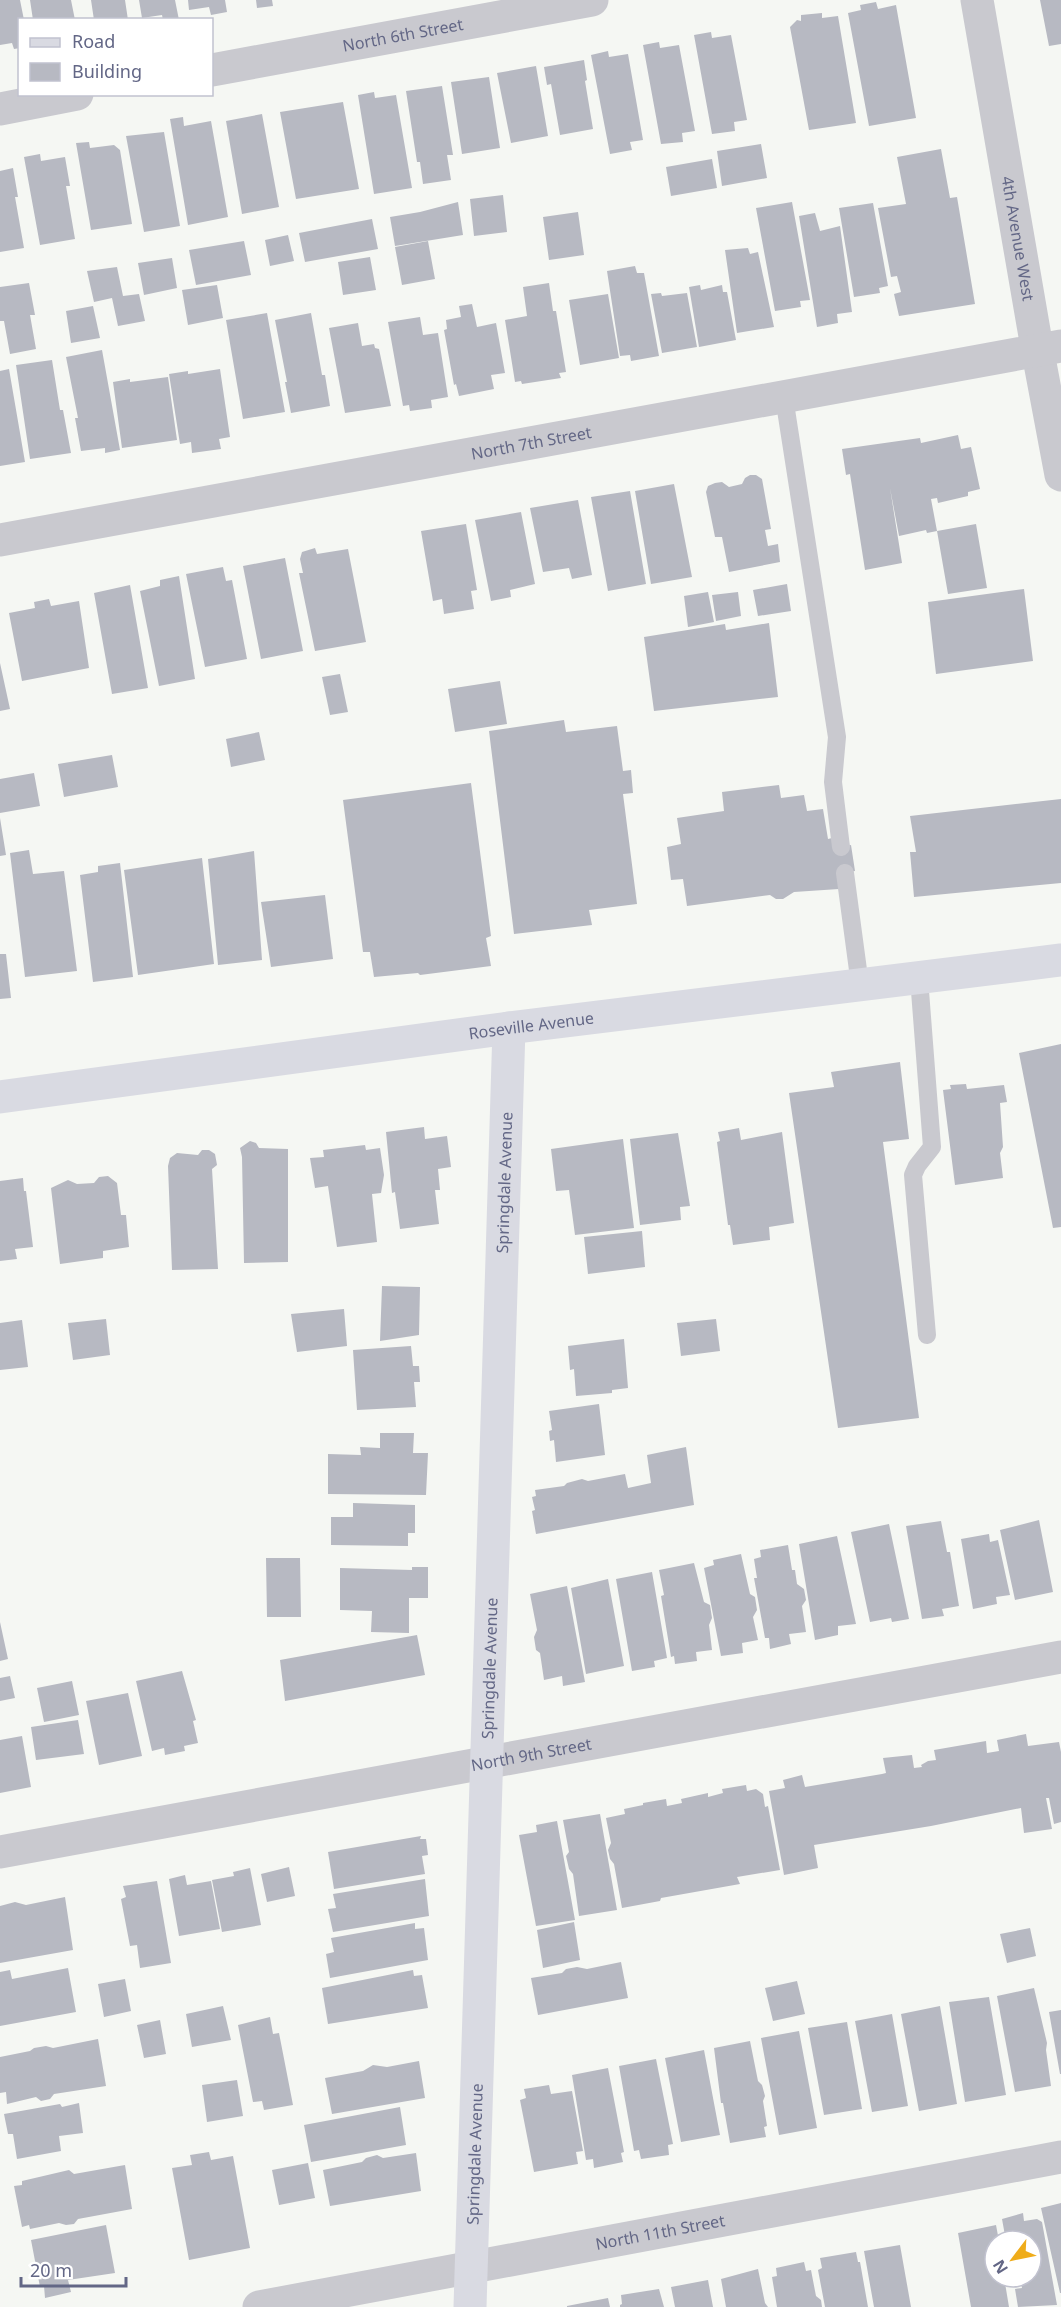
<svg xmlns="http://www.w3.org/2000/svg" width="1061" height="2307" font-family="'Noto Sans',sans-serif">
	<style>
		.building { fill: #b7b9c2 }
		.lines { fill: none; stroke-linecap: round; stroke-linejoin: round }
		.lane { stroke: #c9c9cf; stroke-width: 18 }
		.street { stroke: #c9c9cf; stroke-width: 33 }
		.secondary { stroke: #d9dae2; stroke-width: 33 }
		.labels { text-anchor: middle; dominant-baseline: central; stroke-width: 6; stroke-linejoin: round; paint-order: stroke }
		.street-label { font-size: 16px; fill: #636786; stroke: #fff }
	</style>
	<rect width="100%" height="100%" fill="#f5f7f3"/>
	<path class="building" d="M0,0H20L24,20H20V48L14,49L12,43L0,45Z
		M30,0H71L75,20H33Z
		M91,0H125L128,20H94Z
		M139,0H175L179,20H163L162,15L142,18Z
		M188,0H225L227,12L211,15L209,7L189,10Z
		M256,0H272L273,6L257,8Z
		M1040,0H1061V44L1049,46Z
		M876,2L878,9L896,5L916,118L869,126L848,13L861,10L860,5Z
		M822,13V18L838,16L856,123L809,130L790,27L797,20L801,21V15Z
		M711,32L712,38L731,35L747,120L734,122L735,131L712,134L694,35Z
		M659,42L660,48L679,45L695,131L682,133L683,142L661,144L643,45Z
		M608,51L609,57L628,54L643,140L630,142L632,150L610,154L591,55Z
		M584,60L587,80L585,81L593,129L560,135L551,84L547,85L544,67Z
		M536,66L548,136L511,143L497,73Z
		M489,77L500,148L462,154L451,82Z
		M442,86L453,155H447L451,180L423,184L420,162H417L406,91Z
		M374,92L375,98L396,95L412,188L374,194L358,95Z
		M343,102L359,189L296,199L280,112Z
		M262,114L279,207L242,214L226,121Z
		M183,117L184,126L211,121L228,217L188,225L170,119Z
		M164,132L180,226L144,232L126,136Z
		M89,142L90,148L114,145L120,150L132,224L91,230L76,143Z
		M761,144L767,178L722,186L717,151Z
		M941,149L950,198L957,197L975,304L899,316L894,294L901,292L897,276L891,277L878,208L906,204L897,157Z
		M40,154L41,161L65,157L70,186H66L75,239L40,245L24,157Z
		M712,159L717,188L671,196L666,167Z
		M13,168L18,197H15L24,248L0,252V171Z
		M503,195L507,232L474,236L470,199Z
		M458,202L463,235L395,246L390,217L420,212Z
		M792,202L810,300L800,301L801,307L775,311L756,208Z
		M873,203L888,286L879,288L880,293L854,297L839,208Z
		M578,212L584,255L549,260L543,217Z
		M815,213L820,231L840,226L852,312L837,314L838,323L817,327L799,216Z
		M372,219L378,249L305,262L299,233Z
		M288,235L294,261L270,266L265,240Z
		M244,241L251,275L196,285L189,250Z
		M428,241L435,279L402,285L395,247Z
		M748,248L750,254L758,252L774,327L737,333L725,250Z
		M370,257L376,290L343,295L338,262Z
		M172,258L177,288L144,295L138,263Z
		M635,266L637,273H644L659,356L631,361L630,355L620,356L607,271Z
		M117,267L123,296L139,294L145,321L118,326L112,298L94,302L87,271Z
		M29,283L35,315H30L36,349L10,354L4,321H0V287Z
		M549,283L553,311H556L566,372L559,373L561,378L522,384L521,381L515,382L505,320L527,316L523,287Z
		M217,285L223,318L188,325L182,290Z
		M700,285L701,290L722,285L723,292H727L736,340L699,347L689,287Z
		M661,293L662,296L687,293L697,347L662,353L651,294Z
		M608,294L619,358L580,365L569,300Z
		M472,304L477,327L496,323L505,373L491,375L494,389L459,396L456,384L454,385L444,330L447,329L446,320L461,317L459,306Z
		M93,306L100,338L71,343L66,311Z
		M267,313L285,412L243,419L226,320Z
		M311,313L322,375H325L330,406L291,413L285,382H287L275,320Z
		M420,317L423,335L438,333L448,397L431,400L432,408L410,411L409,405L403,406L388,322Z
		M358,323L362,346L374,344L375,348L379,349L391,406L345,413L329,328Z
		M102,350L120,450L105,453V448L81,451L75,418H78L66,357Z
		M52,360L60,410H63L71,453L30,459L16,365Z
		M9,369L25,462L0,466V371Z
		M220,369L230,437L219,439L221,449L192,453L191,442L180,444L169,374L188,371V374Z
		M168,377L177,440L122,448L113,382L130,379V382Z
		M958,435L961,449L971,447L980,489L968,492V496L938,503L937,498L931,499L937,531L927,533L926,530L899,536L890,488L902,563L865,570L850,474L846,475L842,449L920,438L921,443Z
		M750,475H756L762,479L771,529L765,530L768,546L778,544L780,562L729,572L722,537H715L706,492L708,486L715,483L722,482L729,487L742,484L745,478Z
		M674,484L692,577L651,584L635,491Z
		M630,491L646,584L608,591L591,497Z
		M578,500L592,575L572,579L569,568L543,572L530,508Z
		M521,512L535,584L510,590L511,597L491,601L475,520Z
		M466,524L477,590L471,591L474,609L444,614L442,599L433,601L421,531Z
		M976,524L987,588L948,594L937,531Z
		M315,548L317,554L348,549L366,642L315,651L299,573H303L300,559L302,552Z
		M285,558L303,651L261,659L243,566Z
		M223,567L226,581L232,580L247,659L205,667L186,574Z
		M179,576L195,679L159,686L140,591L160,586V580Z
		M787,584L791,611L758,616L753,590Z
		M130,585L148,688L112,694L94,593Z
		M1024,589L1033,661L936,674L928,602Z
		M708,592L714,622L688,627L684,596Z
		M738,592L741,616L716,621L712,595Z
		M49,599L51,606L79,601L89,668L22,681L9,613L35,608L34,602Z
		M769,623L778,697L654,711L644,637L725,624L726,630Z
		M0,663L10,709L0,711Z
		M340,674L348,712L330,715L322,677Z
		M500,681L507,724L455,732L448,689Z
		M564,720L566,732L617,726L623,771L631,770L633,793L623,794L637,904L589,910L592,925L514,934L489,731Z
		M259,732L265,760L231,767L226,739Z
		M112,755L118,787L64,797L58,764Z
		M34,773L40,806L0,813V779Z
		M471,783L491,936L486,938L491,966L420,975L418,973L374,977L370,952H363L343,800Z
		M779,785L781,798L804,795L807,811L823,809L828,839L832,838L841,847L851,845L855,871L837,874L839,889L794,892L783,899H776L770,895L687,906L683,879L671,880L667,847L681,844L677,818L724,811L722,792Z
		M1061,799V883L914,897L910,852H916L910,816Z
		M0,818L6,855L0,856Z
		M29,850L33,874L64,871L77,971L25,977L10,853Z
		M254,851L262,960L218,965L208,859Z
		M202,858L214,964L138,975L124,870Z
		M120,863L133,977L93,982L80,875L98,872V866Z
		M325,895L333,959L271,967L261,902Z
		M0,954H6L11,998L0,999Z
		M1061,1044V1227L1053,1228L1019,1053Z
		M900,1062L909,1139L883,1142L919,1418L838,1428L789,1093L834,1087L831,1072Z
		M966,1084L967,1089L1004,1085L1007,1102L1000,1103L1003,1147L1000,1153L1003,1178L955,1185L943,1090L951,1089L950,1085Z
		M424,1127L425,1139L447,1136L451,1167L438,1169L440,1190H435L439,1224L400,1229L395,1192L392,1193L386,1132Z
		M739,1128L741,1140L782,1132L794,1223L769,1227L770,1240L733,1245L730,1225H728L717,1142L720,1141L718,1132Z
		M678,1133L690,1206L680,1207L681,1220L640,1225L630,1139Z
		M623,1139L634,1228L575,1235L569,1190L556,1191L551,1149Z
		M250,1141L256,1143L259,1148L288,1149V1262L244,1263L242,1157L240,1148Z
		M365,1145L366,1150L380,1148L384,1175L381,1193L372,1194L377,1242L337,1247L328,1186L315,1188L310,1158L324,1157L323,1150Z
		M202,1150H209L215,1154L217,1165L212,1169L218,1269L172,1270L168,1166L170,1158L177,1153L198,1155Z
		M108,1176L117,1183L121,1215H126L129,1247L103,1251V1258L60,1264L51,1188L68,1180L77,1184L94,1183L99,1177Z
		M23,1178L24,1191H26L33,1247L15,1249L17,1259L0,1261V1181Z
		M642,1231L645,1267L588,1274L584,1237Z
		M382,1286L420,1287L419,1335L380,1341Z
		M344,1309L347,1346L297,1352L291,1314Z
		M106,1319L110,1355L73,1360L68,1323Z
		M716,1319L720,1351L681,1356L677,1323Z
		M22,1320L28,1367L0,1370V1323Z
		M624,1339L628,1388L612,1390V1393L576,1396L574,1369L570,1370L568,1346Z
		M411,1346L413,1366H419L420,1382H414L416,1407L357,1410L353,1350Z
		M599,1404L605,1455L556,1462L554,1440L550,1441L549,1431L552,1430L549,1411Z
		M380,1433H414L413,1453H428L426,1495L328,1494V1454L361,1455L360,1447L380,1448Z
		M686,1447L694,1505L536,1534L532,1511L535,1510L532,1497L536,1496L535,1490L564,1486L567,1483L582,1479L588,1481L625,1474L628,1488L651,1483L647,1455Z
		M353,1503L415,1505V1533H408V1546L331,1545V1517H353Z
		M1039,1520L1053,1592L1015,1600L1000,1530Z
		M941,1521L947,1552H950L959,1606L942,1609L944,1616L922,1619L906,1526Z
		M889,1524L909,1619L892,1622L891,1618L870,1622L851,1532Z
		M989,1534L990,1542L998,1540L1010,1595L996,1597L997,1604L973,1609L961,1539Z
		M837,1536L856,1624L838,1626V1635L815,1640L799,1544Z
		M788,1545L792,1570H795L797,1584L804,1589L806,1600L802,1606L806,1632L789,1634L791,1644L770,1649L769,1638H765L754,1578H757L754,1559L761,1557L760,1550Z
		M741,1554L750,1594L755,1597L757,1610L753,1617L758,1640L742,1643L743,1653L721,1656L704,1568L714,1565L713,1560Z
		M266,1558H300L301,1617H267Z
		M694,1563L704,1602L710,1605L712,1618L709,1625L712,1650L696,1652L697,1661L675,1664L674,1656L671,1657L661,1596L664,1595L659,1570Z
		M412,1567H428V1598H409V1633L371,1632L372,1611L340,1610V1568L412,1570Z
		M652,1572L667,1658L654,1661L655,1667L632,1671L616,1579Z
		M608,1579L624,1666L586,1674L571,1588Z
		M567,1586L585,1682L563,1686L562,1676L544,1680L540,1653L536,1650L534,1637L537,1630L530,1594Z
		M0,1622L8,1659L0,1661Z
		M417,1635L425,1675L285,1701L280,1660Z
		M182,1671L196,1720L193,1721L198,1743L184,1746L185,1751L165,1755L164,1748L152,1751L136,1681Z
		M10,1676L15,1698L0,1701V1678Z
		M72,1681L79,1715L44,1722L37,1688Z
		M128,1693L142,1756L99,1765L86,1701Z
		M78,1720L84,1754L36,1760L31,1727Z
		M1026,1734L1028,1746L1059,1742L1061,1752V1822L1054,1824L1049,1798H1046L1052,1829L1024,1833L1021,1808L931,1826L814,1845L818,1868L784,1875L769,1791L785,1788L783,1780L802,1775L805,1787L882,1774L886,1773L883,1758L912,1755L914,1768L922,1767L921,1765L928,1761L936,1760L934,1750L986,1741L987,1753L999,1751L997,1740Z
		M22,1736L31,1787L0,1793V1740Z
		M746,1785L747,1791L756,1789L763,1794L765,1807L768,1806L780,1870L737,1877L740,1884L661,1898L660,1901L622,1908L614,1864L610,1859L608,1850L611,1843L606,1818L625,1814L624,1809L643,1805V1803L666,1799L667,1806L682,1803L681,1799L708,1793V1797L723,1793L722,1789Z
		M600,1814L617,1910L579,1916L573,1874L569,1869L566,1856L569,1852L563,1820Z
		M557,1821L575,1920L536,1926L519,1835L537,1832L536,1825Z
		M421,1836L420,1839H426L428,1855L422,1856L425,1874L334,1889L328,1852Z
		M289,1867L295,1896L267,1902L261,1874Z
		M250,1868L261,1925L222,1932L212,1880L234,1876L233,1872Z
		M185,1875L187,1885L211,1881L220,1929L179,1936L169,1879Z
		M425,1879L429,1916L333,1932L328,1909L336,1908L333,1894Z
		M157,1881L171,1963L140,1968L137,1945L130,1946L121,1899L126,1897L123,1886Z
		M65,1897L73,1950L0,1963V1906L15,1902L26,1905Z
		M574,1922L580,1960L543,1968L537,1930Z
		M415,1923V1929L424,1928L428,1960L330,1978L326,1954L334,1952L331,1938Z
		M1030,1928L1036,1956L1007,1963L1000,1934Z
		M621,1962L628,1998L538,2015L531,1978L562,1973L566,1969L577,1967L587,1969Z
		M68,1968L76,2012L0,2026V1972L10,1970L12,1979Z
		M413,1970L414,1976L422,1975L428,2008L328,2024L322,1988Z
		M125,1979L131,2011L104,2017L98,1984Z
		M797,1981L805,2014L773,2021L765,1988Z
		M1034,1988L1047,2043L1046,2050L1051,2086L1015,2092L997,1996Z
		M989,1997L1006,2095L965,2102L949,2002Z
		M223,2006L231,2040L192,2047L186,2014Z
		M940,2006L957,2104L919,2111L901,2014Z
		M1061,2010V2074H1060L1049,2012Z
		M892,2014L908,2106L872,2112L855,2021Z
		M270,2017L273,2034L279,2033L293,2105L264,2110L262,2101L253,2102L238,2025Z
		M160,2020L166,2054L144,2058L137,2025Z
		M847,2022L862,2109L824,2115L808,2028Z
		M799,2031L817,2128L779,2135L761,2038Z
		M98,2039L106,2086L54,2094L50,2099L41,2101L36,2097L7,2104L6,2092L0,2093V2057L30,2051L34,2048L46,2046L53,2048Z
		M750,2041L758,2081L762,2085L765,2096L763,2101L767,2126L764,2127L766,2137L730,2143L723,2103H721L714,2048Z
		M704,2050L720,2135L681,2142L665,2058Z
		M656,2059L673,2144L668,2145L669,2155L641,2159L639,2150L634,2151L619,2066Z
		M419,2061L425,2098L332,2114L325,2078L363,2071L373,2065L387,2067Z
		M608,2068L624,2152L621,2153L623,2162L594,2168L593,2159L586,2160L572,2075Z
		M237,2080L243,2116L207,2122L202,2085Z
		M549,2085L551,2094L572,2091L583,2151L576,2152L578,2164L534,2172L520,2100L526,2098L524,2089Z
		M79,2103L83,2133L59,2136L61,2151L17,2159L13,2134H8L4,2114L60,2104L62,2107Z
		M400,2107L406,2145L311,2162L304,2125Z
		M209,2152L211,2160L233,2156L250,2248L189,2260L172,2168L192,2165L190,2155Z
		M416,2153L421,2191L330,2206L323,2170L362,2162L366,2158L377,2155L383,2158Z
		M308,2163L315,2198L279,2205L272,2170Z
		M125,2165L132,2209L78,2219L74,2224L66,2225L59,2223L30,2229L29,2225L22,2227L14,2186L22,2185V2181L69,2170L74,2174Z
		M1061,2203V2293H1060L1041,2208Z
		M1023,2213L1024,2221L1037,2219L1042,2222L1057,2305L1018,2307L1015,2289L1022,2288L1020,2277H1031V2241H1006L1002,2219Z
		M106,2225L115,2273L68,2280L71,2292L45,2298L44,2286L40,2287L31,2240Z
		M996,2225L999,2241H995V2277H1004L1009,2307H971L958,2233Z
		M900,2245L911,2307H874L864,2251Z
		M856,2252L858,2262H860L868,2307H825L818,2270L822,2268L820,2258Z
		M804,2262L806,2271L811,2270L816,2296L821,2300L822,2307H777L772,2277L777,2276L776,2268Z
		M758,2269L765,2303L768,2307H726L721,2279Z
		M708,2280L713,2307H675L671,2287Z
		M659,2289L664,2307H620V2305L622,2304L621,2295Z
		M608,2298L610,2307H567V2306Z"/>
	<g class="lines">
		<path class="lane" d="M784,397L837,737L833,782L841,847
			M845,873L860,985
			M919,978L932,1147L917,1166L913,1175L927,1335"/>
		<g class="street">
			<path id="s1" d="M977,0L1036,342L1061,475"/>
			<path id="s2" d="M212,70L592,0"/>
			<path d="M0,109L77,94"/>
			<path id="s3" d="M0,540L1061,346"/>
			<path id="s4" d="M0,1852L1061,1657"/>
			<path id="s5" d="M259,2307L1061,2157"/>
		</g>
		<g class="secondary">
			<path id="s6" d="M0,1097L509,1028L1061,960"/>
			<path id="s7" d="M470,2307L509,1028"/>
		</g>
	</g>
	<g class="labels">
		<g class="street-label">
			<text stroke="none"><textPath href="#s2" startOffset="194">North 6th Street</textPath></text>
			<text stroke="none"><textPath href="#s1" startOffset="242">4th Avenue West</textPath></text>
			<text stroke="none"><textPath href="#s3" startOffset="540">North 7th Street</textPath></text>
			<text stroke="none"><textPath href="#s6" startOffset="536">Roseville Avenue</textPath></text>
			<text stroke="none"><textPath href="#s7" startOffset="1125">Springdale Avenue</textPath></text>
			<text stroke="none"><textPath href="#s7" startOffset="639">Springdale Avenue</textPath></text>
			<text stroke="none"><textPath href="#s4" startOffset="540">North 9th Street</textPath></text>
			<text stroke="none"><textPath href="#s7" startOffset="153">Springdale Avenue</textPath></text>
			<text stroke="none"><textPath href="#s5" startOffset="408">North 11th Street</textPath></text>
		</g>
	</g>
	<rect x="18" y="18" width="195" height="78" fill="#ffffff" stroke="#c1c2cf" stroke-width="1.5"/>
	<rect x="30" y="38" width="30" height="9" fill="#d9dae2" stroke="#c1c2cf" stroke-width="1.5"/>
	<text x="72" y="48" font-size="18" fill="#636786">Road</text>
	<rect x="30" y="63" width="30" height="18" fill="#b7b9c2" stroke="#c1c2cf" stroke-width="1.5"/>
	<text x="72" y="78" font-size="18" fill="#636786">Building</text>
	<g transform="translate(1013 2259) rotate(238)"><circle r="28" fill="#ffffff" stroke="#c1c2cf" stroke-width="1.5"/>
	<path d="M0-4.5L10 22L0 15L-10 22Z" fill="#efac1a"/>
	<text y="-9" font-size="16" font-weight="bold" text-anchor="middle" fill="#636786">N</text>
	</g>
	<path d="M21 2277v9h105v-9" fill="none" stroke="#636786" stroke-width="3"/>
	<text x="30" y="2277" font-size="18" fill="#636786" stroke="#ffffff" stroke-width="4.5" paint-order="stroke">20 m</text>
</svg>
